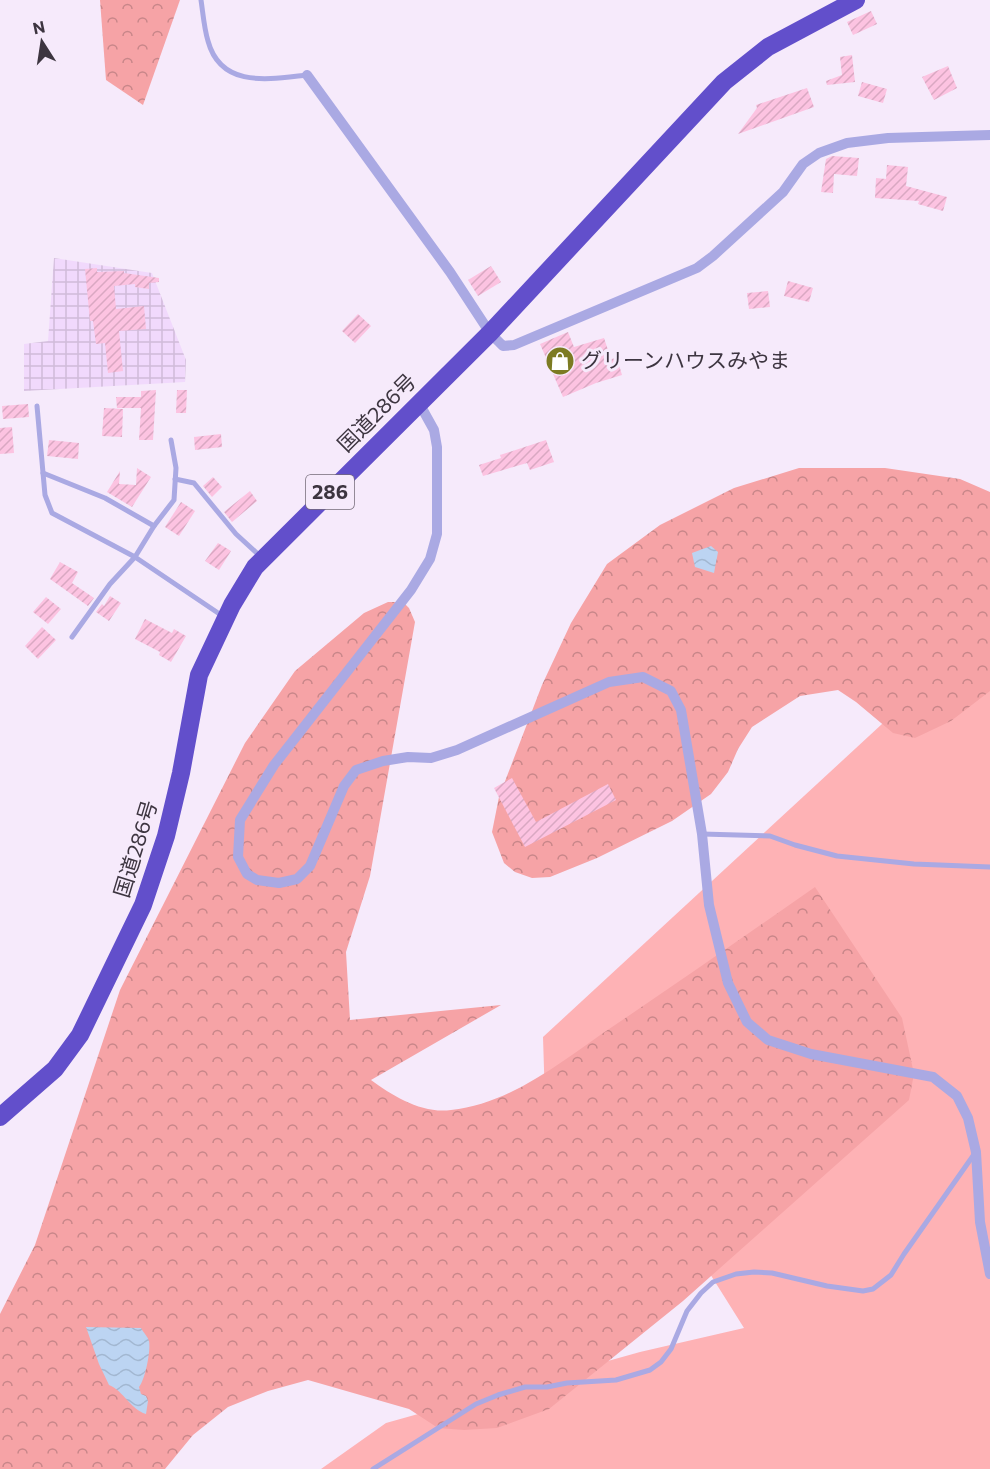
<svg xmlns="http://www.w3.org/2000/svg" width="990" height="1469" font-family="Commissioner,'Noto Sans JP',sans-serif">
  <style>
    .industrial { fill: url(#industrial-grid) }
    .grass { fill: #feb2b5 }
    .forest { fill: url(#forest-crowns) }
    .water { fill: url(#water-waves) }
    .building { fill: url(#building-hatch) }
    .lines { fill: none; stroke-linecap: round; stroke-linejoin: round }
    .lane { stroke: #aaa9e3; stroke-width: 5 }
    .street { stroke: #aaa9e3; stroke-width: 10 }
    .highway { stroke: #624fcb; stroke-width: 18 }
    .labels { text-anchor: middle; stroke-width: 6; stroke-linejoin: round; paint-order: stroke }
    .shield { fill: #f6eafb; stroke: #746b78; stroke-width: 1.5 }
    .shield-label { font-size: 20px; font-weight: bold; fill: #3d3540 }
    .poi-label { font-size: 21px; fill: #3d3540; stroke: #f6eafb; text-anchor: start }
    .street-label { font-size: 21px; fill: #3d3540; stroke: #f6eafb }
  </style>
  <defs>
    <pattern id="industrial-grid" width="8" height="8" patternUnits="userSpaceOnUse" patternTransform="scale(1.5)"><rect width="8" height="8" fill="#f1d9fc"/><path d="M0 4h8M4 0v8" fill="none" stroke="#d0bbd9"/></pattern>
    <pattern id="forest-crowns" width="20" height="18" patternUnits="userSpaceOnUse" patternTransform="scale(1.5)"><rect width="20" height="18" fill="#f6a3a6"/><path d="M2 6a3 3 0 1 1 6 0M12 15a3 3 0 1 1 6 0" fill="none" stroke="#c88689"/></pattern>
    <pattern id="water-waves" width="16" height="10" patternUnits="userSpaceOnUse" patternTransform="scale(1.5)"><rect width="16" height="10" fill="#bcd4f2"/><path d="M0 5q4-4 8 0t8 0" fill="none" stroke="#a2b7d1"/></pattern>
    <pattern id="building-hatch" width="6" height="6" patternUnits="userSpaceOnUse" patternTransform="scale(1.5)"><rect width="6" height="6" fill="#fcc3e1"/><path d="M-1 1l2-2M0 6l6-6M5 7l2-2" fill="none" stroke="#d9a8c2"/></pattern>
  </defs>
  <rect width="100%" height="100%" fill="#f6eafb"/>
  <path class="industrial" d="M54 258 152 273 186 360 185 382 24 391V344L48 341Z"/>
  <path class="grass" d="M990 672V1469H321L386 1423 640 1352 744 1328 663 1199 546 1133 543 1037 934 676Z"/>
  <g class="forest">
    <path d="M100 0H180L143 105 106 80Z"/>
    <path d="M799 468H885L960 479 990 492V691L951 721 915 738 893 733 856 702 838 690 800 696 752 727 738 749 728 772 711 794 672 821 597 858 550 877 532 878 515 872 504 863 492 832 499 797 542 685 571 623 607 564 660 525 734 488Z"/>
    <path d="M388 602H403L409 608 415 622 370 876 346 952 350 1020 501 1005 371 1080C393 1096 422 1114 451 1110 514 1103 564 1059 615 1025 682 980 749 933 815 887L902 1018 914 1074 909 1100 683 1301 549 1409 497 1428 464 1430 438 1428 409 1409 308 1380 268 1391 228 1407 193 1435 165 1469H0V1314L35 1245 120 990 245 743 295 671 364 613Z"/>
  </g>
  <g class="water">
    <path d="M711 546 718 552 714 573 695 567 692 553Z"/>
    <path d="M86 1327 141 1328C143 1332 148 1337 149 1341 151 1351 145 1380 139 1387L141 1394 146 1396 148 1401 146 1414C130 1409 124 1391 109 1385L99 1364Z"/>
  </g>
  <g class="building">
    <path d="M871 11 877 24 853 35 847 22Z"/>
    <path d="M852 55 855 82 827 85 826 81 842 75 840 57Z"/>
    <path d="M948 66 957 88 934 100 922 77Z"/>
    <path d="M862 82 887 89 883 103 858 96Z"/>
    <path d="M807 88 814 107 738 134 757 108 756 105Z"/>
    <path d="M832 156 859 158 857 176 834 174 833 193 821 192 826 159Z"/>
    <path d="M887 165 908 167 906 186 947 197 943 211 918 204 919 201 875 198 876 178 886 179Z"/>
    <path d="M491 266 501 282 478 296 468 280Z"/>
    <path d="M97 268V272L124 271V273L159 278V282L149 283V289L135 287V284L114 286 116 309 144 306 146 329 119 331 123 371 108 373 105 343 96 344 93 321H90L85 269Z"/>
    <path d="M788 281 813 288 809 302 784 296Z"/>
    <path d="M768 291 770 307 749 309 747 293Z"/>
    <path d="M358 314 371 326 355 343 342 331Z"/>
    <path d="M568 332 574 347 604 338 611 359 617 358 622 375 596 383 563 397 540 344Z"/>
    <path d="M156 390 153 440H139L141 408H117L116 397H141V391Z"/>
    <path d="M177 390H187L186 413H176Z"/>
    <path d="M28 404 29 417 3 419 2 406Z"/>
    <path d="M104 408 123 409 122 437 102 436Z"/>
    <path d="M12 427 14 453 0 454V428Z"/>
    <path d="M221 434 222 447 195 450 194 437Z"/>
    <path d="M49 440 79 443 78 459 47 456Z"/>
    <path d="M546 440 554 462 530 470 527 463 483 476 479 465 501 458 500 455Z"/>
    <path d="M137 468 151 477 132 507 107 492 120 471 119 484 136 485Z"/>
    <path d="M213 477 222 487 212 497 203 486Z"/>
    <path d="M250 491 257 501 232 522 224 512Z"/>
    <path d="M181 502 195 511 179 536 165 527Z"/>
    <path d="M218 543 231 551 219 570 205 561Z"/>
    <path d="M60 562 78 572 72 583 94 598 88 606 50 579Z"/>
    <path d="M110 596 121 603 109 621 96 612 102 604 104 606Z"/>
    <path d="M46 597 61 609 48 624 33 612Z"/>
    <path d="M145 619 172 633 174 629 186 636 171 662 159 655 160 652 135 639Z"/>
    <path d="M42 627 56 640 38 659 25 646Z"/>
    <path d="M512 778 536 822 608 784 616 800 525 847 494 788Z"/>
  </g>
  <g class="lines">
    <g class="lane">
      <path d="M201 0C203 13 204 28 208 41 221 89 270 79 307 75"/>
      <path d="M37 406 45 495 52 513 135 557 224 617"/>
      <path d="M43 473 105 498 154 526"/>
      <path d="M175 479 194 483 236 534 260 556"/>
      <path d="M72 637 110 584 135 557 154 526 174 500 176 468 171 440"/>
      <path d="M702 834 770 836 795 845 837 856 914 864 990 867"/>
      <path d="M373 1469 476 1404 498 1395 525 1387H547L567 1383 616 1380 650 1370 661 1362 671 1349 687 1311 701 1293 713 1282 736 1274 754 1272 772 1273 827 1286 863 1291 873 1289 891 1275 904 1254 975 1153"/>
    </g>
    <g class="street">
      <path d="M307 75 450 272 490 333 503 346 514 345 697 268 713 256 783 192 803 164 819 153 847 143 888 138 990 135"/>
      <path d="M419 403 434 430 437 447V534L430 559 411 590 274 765 240 820 238 857 247 874 257 880 279 883 297 879 310 866 344 786 356 770 383 761 408 757 431 758 457 750 609 682 643 677 671 691 681 710 702 834 709 905 728 983 747 1022 768 1040 811 1054 933 1077 957 1096 968 1118 976 1152 980 1222 990 1274"/>
    </g>
    <path class="highway" d="M0 1117 55 1069 80 1035 143 905 166 836 181 773 199 675 232 605 255 567 490 333 724 82 768 47 856 0"/>
  </g>
  <defs>
    <g id="shop-disc" transform="scale(1.5)"><circle r="9.5" fill="#7c7b22" stroke="#f6eafb"/><path d="M-5-2.5h2.3a2.7 3.5 0 0 1 5.4 0H5L5.5 6h-11ZM-1.5-2.5h3a1.5 2.3 0 0 0-3 0Z" fill="#fff"/></g>
  </defs>
  <g fill-rule="evenodd">
    <use href="#shop-disc" x="560" y="361"/>
  </g>
  <g class="labels">
    <rect class="shield" x="306" y="475" width="48" height="34" rx="4.5"/>
    <g class="shield-label">
      <text x="330" y="499">286</text>
    </g>
    <g class="poi-label">
      <text x="581" y="368">グリーンハウスみやま</text>
    </g>
    <g class="street-label">
      <text transform="translate(377 413) rotate(-45)" y="7">国道286号</text>
      <text transform="translate(136 849) rotate(-73)" y="7">国道286号</text>
    </g>
  </g>
  <g transform="translate(42 42) rotate(348)" stroke="#f6eafb" stroke-width="4.5" paint-order="stroke">
  <path d="M0-4.5L10 22L0 15L-10 22Z" fill="#3d3540"/>
  <text y="-9" font-size="16" font-weight="bold" text-anchor="middle" fill="#3d3540">N</text>
  </g>
</svg>
